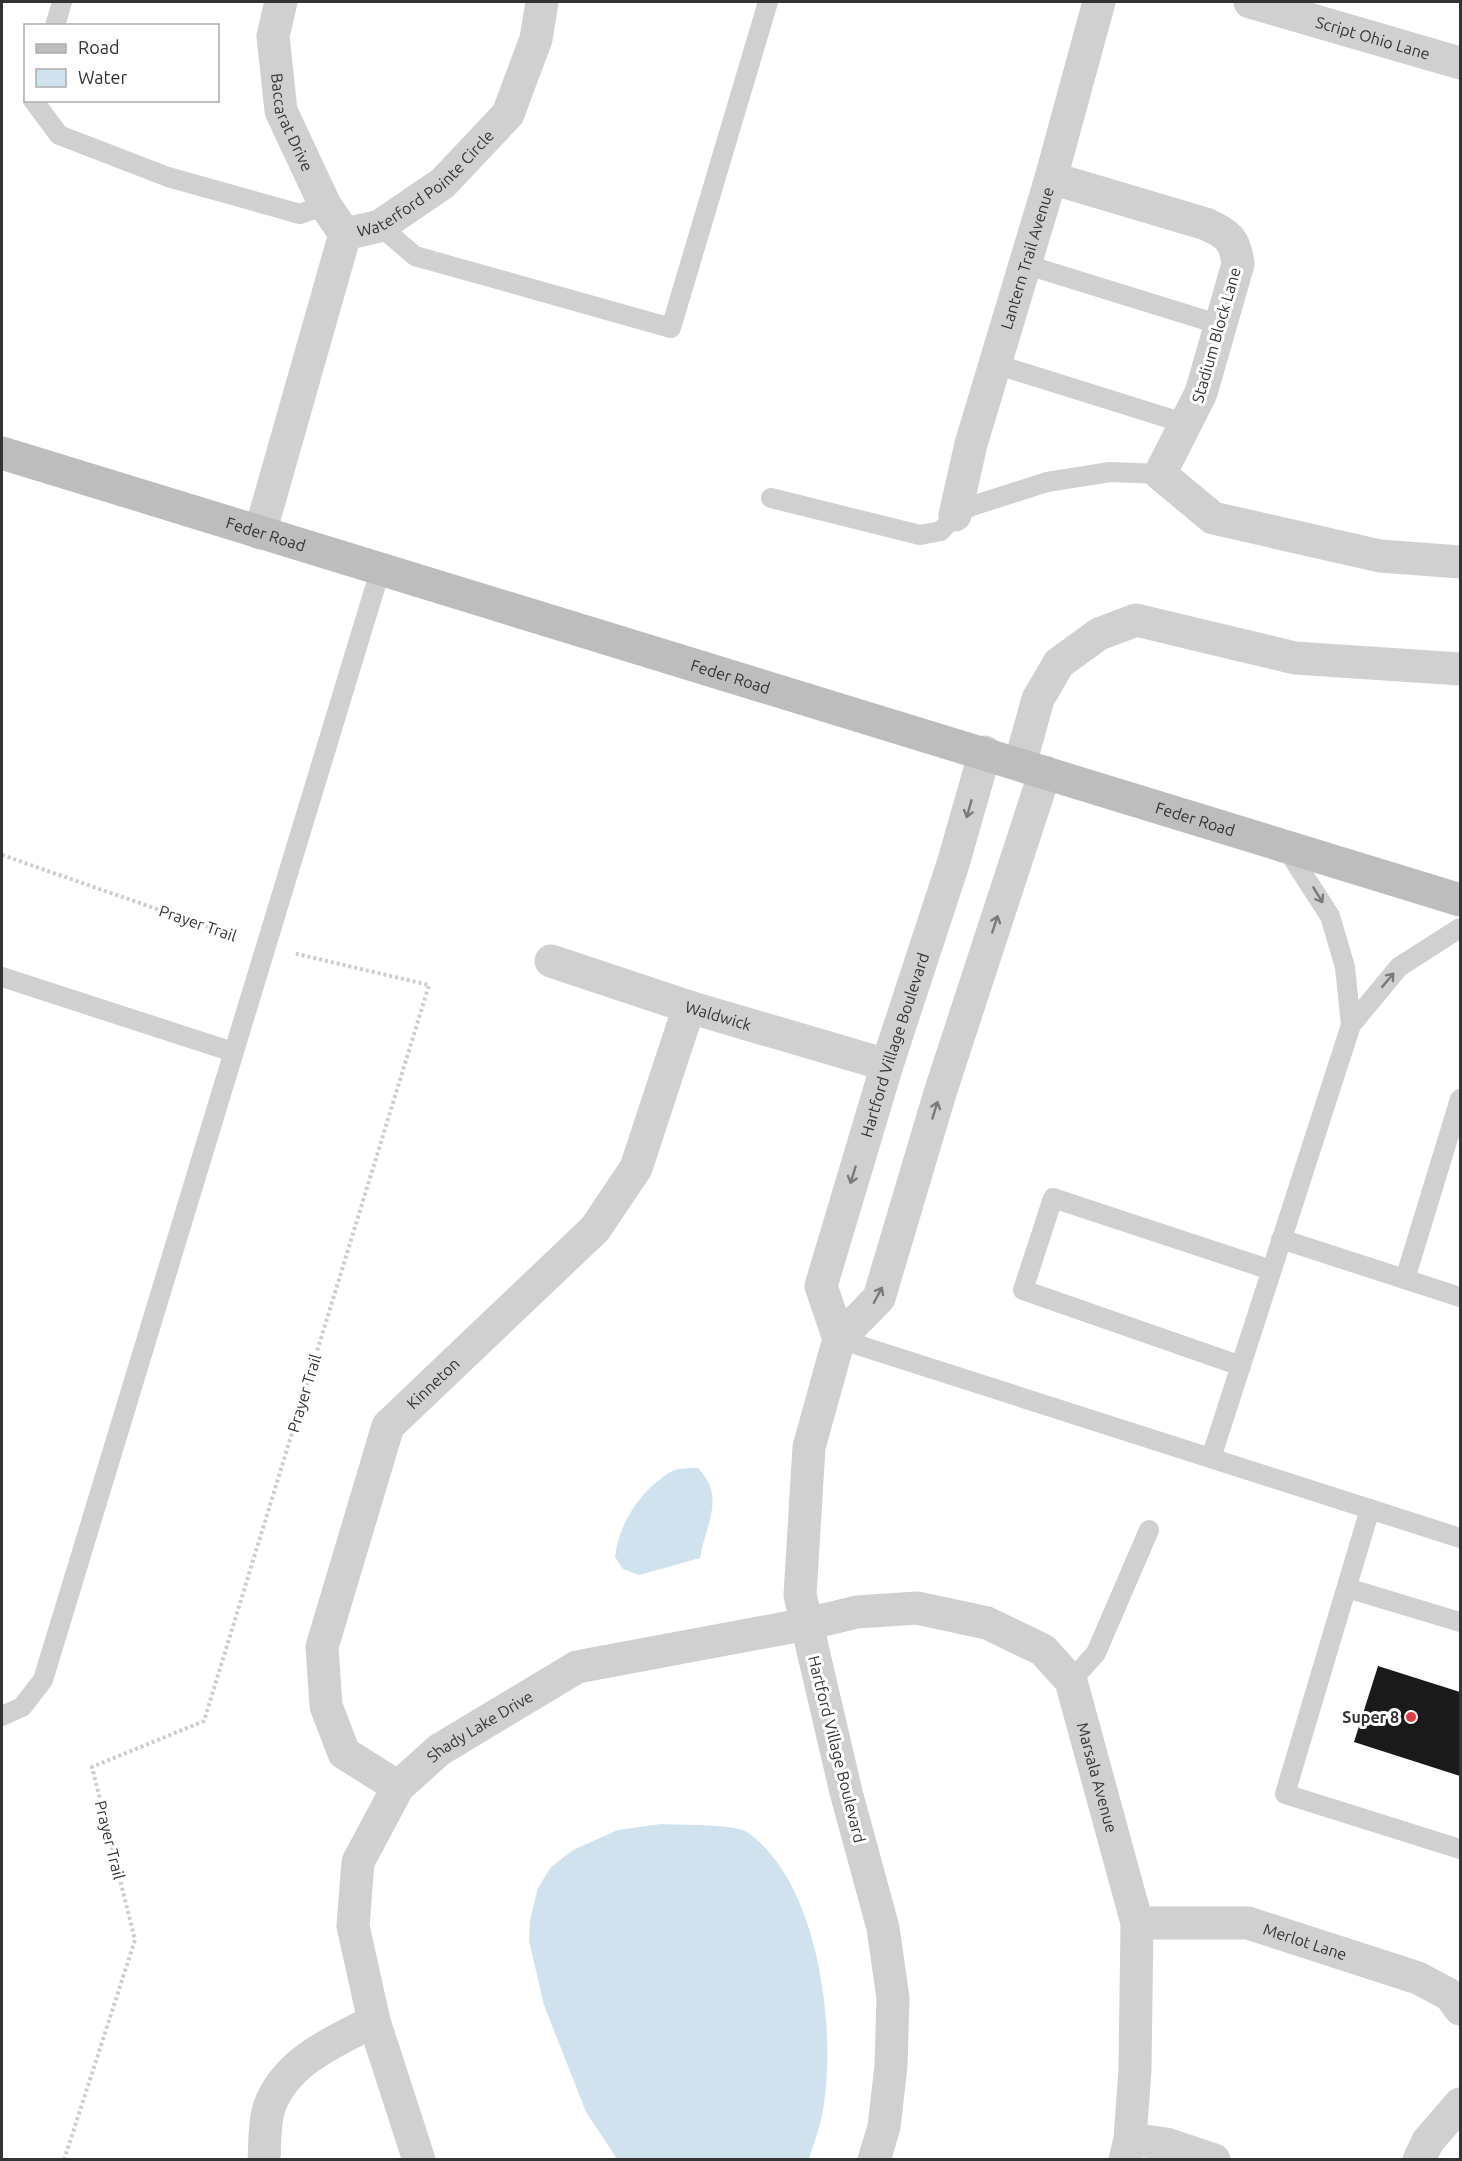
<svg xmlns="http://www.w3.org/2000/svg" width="1462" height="2161" font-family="Ubuntu,sans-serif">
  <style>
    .water { fill: #cfe2ee }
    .building { fill: #1a1a1a }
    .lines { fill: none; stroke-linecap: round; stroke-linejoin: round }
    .path { stroke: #cdcdcd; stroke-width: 4; stroke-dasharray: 3 3; stroke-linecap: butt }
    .service { stroke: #d0d0d0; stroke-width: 20 }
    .minor { stroke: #d0d0d0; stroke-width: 33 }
    .secondary { stroke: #bdbdbd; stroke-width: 33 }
    .oneway { stroke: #7a7a7a }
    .poi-dot { fill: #e63946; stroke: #fff; stroke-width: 2 }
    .labels { text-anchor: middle; stroke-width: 6; stroke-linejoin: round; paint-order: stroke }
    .street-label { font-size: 16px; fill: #333; stroke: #fff }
    .poi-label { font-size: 16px; font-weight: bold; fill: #333; stroke: #fff; text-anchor: end }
  </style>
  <rect width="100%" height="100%" fill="#fff"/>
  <g class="water">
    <path d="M698 1468C726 1497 706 1523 700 1558L639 1575 623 1569 615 1557C619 1523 640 1491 670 1472 678 1468 689 1468 698 1468Z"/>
    <path d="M661 1824C678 1825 736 1824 747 1832 820 1882 838 2035 822 2116 819 2130 813 2145 809 2159H617L586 2112 544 2005 529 1941 530 1920 538 1888 551 1867 573 1850 618 1830Z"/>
  </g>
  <path class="building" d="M1378 1666 1460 1692V1776L1354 1742Z"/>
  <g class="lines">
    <g class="path">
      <path d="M2 855 240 938"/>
      <path d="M64 2160 135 1940 92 1767 204 1721 429 985 293 953"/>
    </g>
    <g class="service">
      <path d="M55 26 62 2"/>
      <path d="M33 100 59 135 168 177 300 214 325 205"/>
      <path d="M380 226 415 256 671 328 768 2"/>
      <path d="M1024 264 1221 325"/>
      <path d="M995 364 1187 424"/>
      <path d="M771 498 920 535 941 531 955 515 972 506 1047 482 1110 472 1160 474"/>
      <path d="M1286 848 1330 916 1345 967 1351 1025"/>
      <path d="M2 977 233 1052"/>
      <path d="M1281 1239 1460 1297"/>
      <path d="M1405 1279 1460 1099"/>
      <path d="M839 1339 1460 1538"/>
      <path d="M1241 1366 1023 1290 1053 1198 1271 1270"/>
      <path d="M1211 1458 1351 1025 1399 967 1460 928"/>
      <path d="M1370 1509 1285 1794 1460 1849"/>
      <path d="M1347 1588 1460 1622"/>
      <path d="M1071 1681 1096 1653 1149 1530"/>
      <path d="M2 1716 22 1707 43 1680 380 571"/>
    </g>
    <g class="minor">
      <path id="s1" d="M281 2 273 36 281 111 325 205 345 234"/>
      <path id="s2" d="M1250 2 1460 63"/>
      <path d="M1051 178 1206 224C1228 234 1235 239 1238 264L1201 393 1160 474 1213 518 1380 556 1460 562"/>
      <path id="s3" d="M955 515 971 444 1051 178 1099 2"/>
      <path id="s4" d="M260 533 345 234 380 226 443 183 508 114 536 39 542 2"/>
      <path d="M1020 764 1038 699 1059 663 1099 634 1136 620 1295 658 1460 669"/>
      <path id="s5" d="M551 961 689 1007 887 1065"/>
      <path id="s6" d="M839 1339 821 1286 887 1065 953 864 985 752"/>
      <path id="s7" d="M398 1787 344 1753 326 1706 322 1647 388 1426 595 1229 636 1168 689 1007"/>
      <path id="s8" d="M1137 1923H1248L1418 1978 1450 1995 1460 2009"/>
      <path d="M1130 2139 1166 2144 1214 2160"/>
      <path d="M264 2160C265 2144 264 2123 269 2108 285 2061 334 2042 374 2021"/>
      <path id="s9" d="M419 2160 374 2021 353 1926 358 1862 398 1787 439 1750 577 1667 807 1624 857 1612 917 1608 987 1623 1043 1650 1071 1681 1137 1923 1135 2069 1130 2139 1125 2160"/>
      <path d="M874 2160 884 2127 891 2066 893 1998 883 1928 846 1792 800 1595 809 1447 839 1339 879 1298 940 1093 1045 772"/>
      <path d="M1419 2160 1428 2141 1460 2104"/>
    </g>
    <path class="secondary" id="s10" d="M2 453 1460 900"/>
  </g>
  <defs><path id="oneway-shaft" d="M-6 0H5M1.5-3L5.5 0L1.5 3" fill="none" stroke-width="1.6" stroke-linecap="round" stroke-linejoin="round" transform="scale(1.5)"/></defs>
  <g class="oneway">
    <use href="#oneway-shaft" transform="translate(969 809) rotate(106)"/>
    <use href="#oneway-shaft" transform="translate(1318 895) rotate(59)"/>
    <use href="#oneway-shaft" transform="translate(995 924) rotate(-72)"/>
    <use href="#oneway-shaft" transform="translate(1388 980) rotate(-50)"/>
    <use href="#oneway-shaft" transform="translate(935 1110) rotate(-73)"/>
    <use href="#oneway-shaft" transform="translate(853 1175) rotate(107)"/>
    <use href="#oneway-shaft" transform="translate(878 1295) rotate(-62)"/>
  </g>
  <circle class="poi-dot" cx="1411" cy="1717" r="6"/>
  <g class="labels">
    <g class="street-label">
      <text dy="6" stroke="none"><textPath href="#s2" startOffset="128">Script Ohio Lane</textPath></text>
      <text dy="6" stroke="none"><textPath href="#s1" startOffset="124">Baccarat Drive</textPath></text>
      <text dy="6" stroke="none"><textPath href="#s4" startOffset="408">Waterford Pointe Circle</textPath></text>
      <text dy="6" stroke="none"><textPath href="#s3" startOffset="267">Lantern Trail Avenue</textPath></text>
      <text transform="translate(1216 335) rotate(-74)" y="6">Stadium Block Lane</text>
      <text dy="6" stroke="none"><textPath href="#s10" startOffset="276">Feder Road</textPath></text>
      <text dy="6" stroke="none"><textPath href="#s10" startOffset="762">Feder Road</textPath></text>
      <text dy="6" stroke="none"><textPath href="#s10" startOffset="1248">Feder Road</textPath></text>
      <text transform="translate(198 923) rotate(19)" y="6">Prayer Trail</text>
      <text dy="6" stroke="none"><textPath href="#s5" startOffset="176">Waldwick</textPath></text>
      <text dy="6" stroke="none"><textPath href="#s6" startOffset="308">Hartford Village Boulevard</textPath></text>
      <text dy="6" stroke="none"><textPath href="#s7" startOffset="466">Kinneton</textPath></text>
      <text transform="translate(304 1393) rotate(-73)" y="6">Prayer Trail</text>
      <text dy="6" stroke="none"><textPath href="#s9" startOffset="495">Shady Lake Drive</textPath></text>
      <text transform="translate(837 1749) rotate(76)" y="6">Hartford Village Boulevard</text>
      <text dy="6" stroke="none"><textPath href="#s9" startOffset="1230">Marsala Avenue</textPath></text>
      <text transform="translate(110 1840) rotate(76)" y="6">Prayer Trail</text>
      <text dy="6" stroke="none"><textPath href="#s8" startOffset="171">Merlot Lane</textPath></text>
    </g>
    <g class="poi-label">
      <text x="1399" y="1723">Super 8</text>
    </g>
  </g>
  <rect width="1462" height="2161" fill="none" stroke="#333333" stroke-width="6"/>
  <rect x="24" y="24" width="195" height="78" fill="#ffffff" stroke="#adadad" stroke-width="1.5"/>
  <rect x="36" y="44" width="30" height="9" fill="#bdbdbd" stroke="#adadad" stroke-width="1.5"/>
  <text x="78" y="54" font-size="18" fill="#333333">Road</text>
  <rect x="36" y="69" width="30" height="18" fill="#cfe2ee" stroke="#adadad" stroke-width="1.5"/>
  <text x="78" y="84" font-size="18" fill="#333333">Water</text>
</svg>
